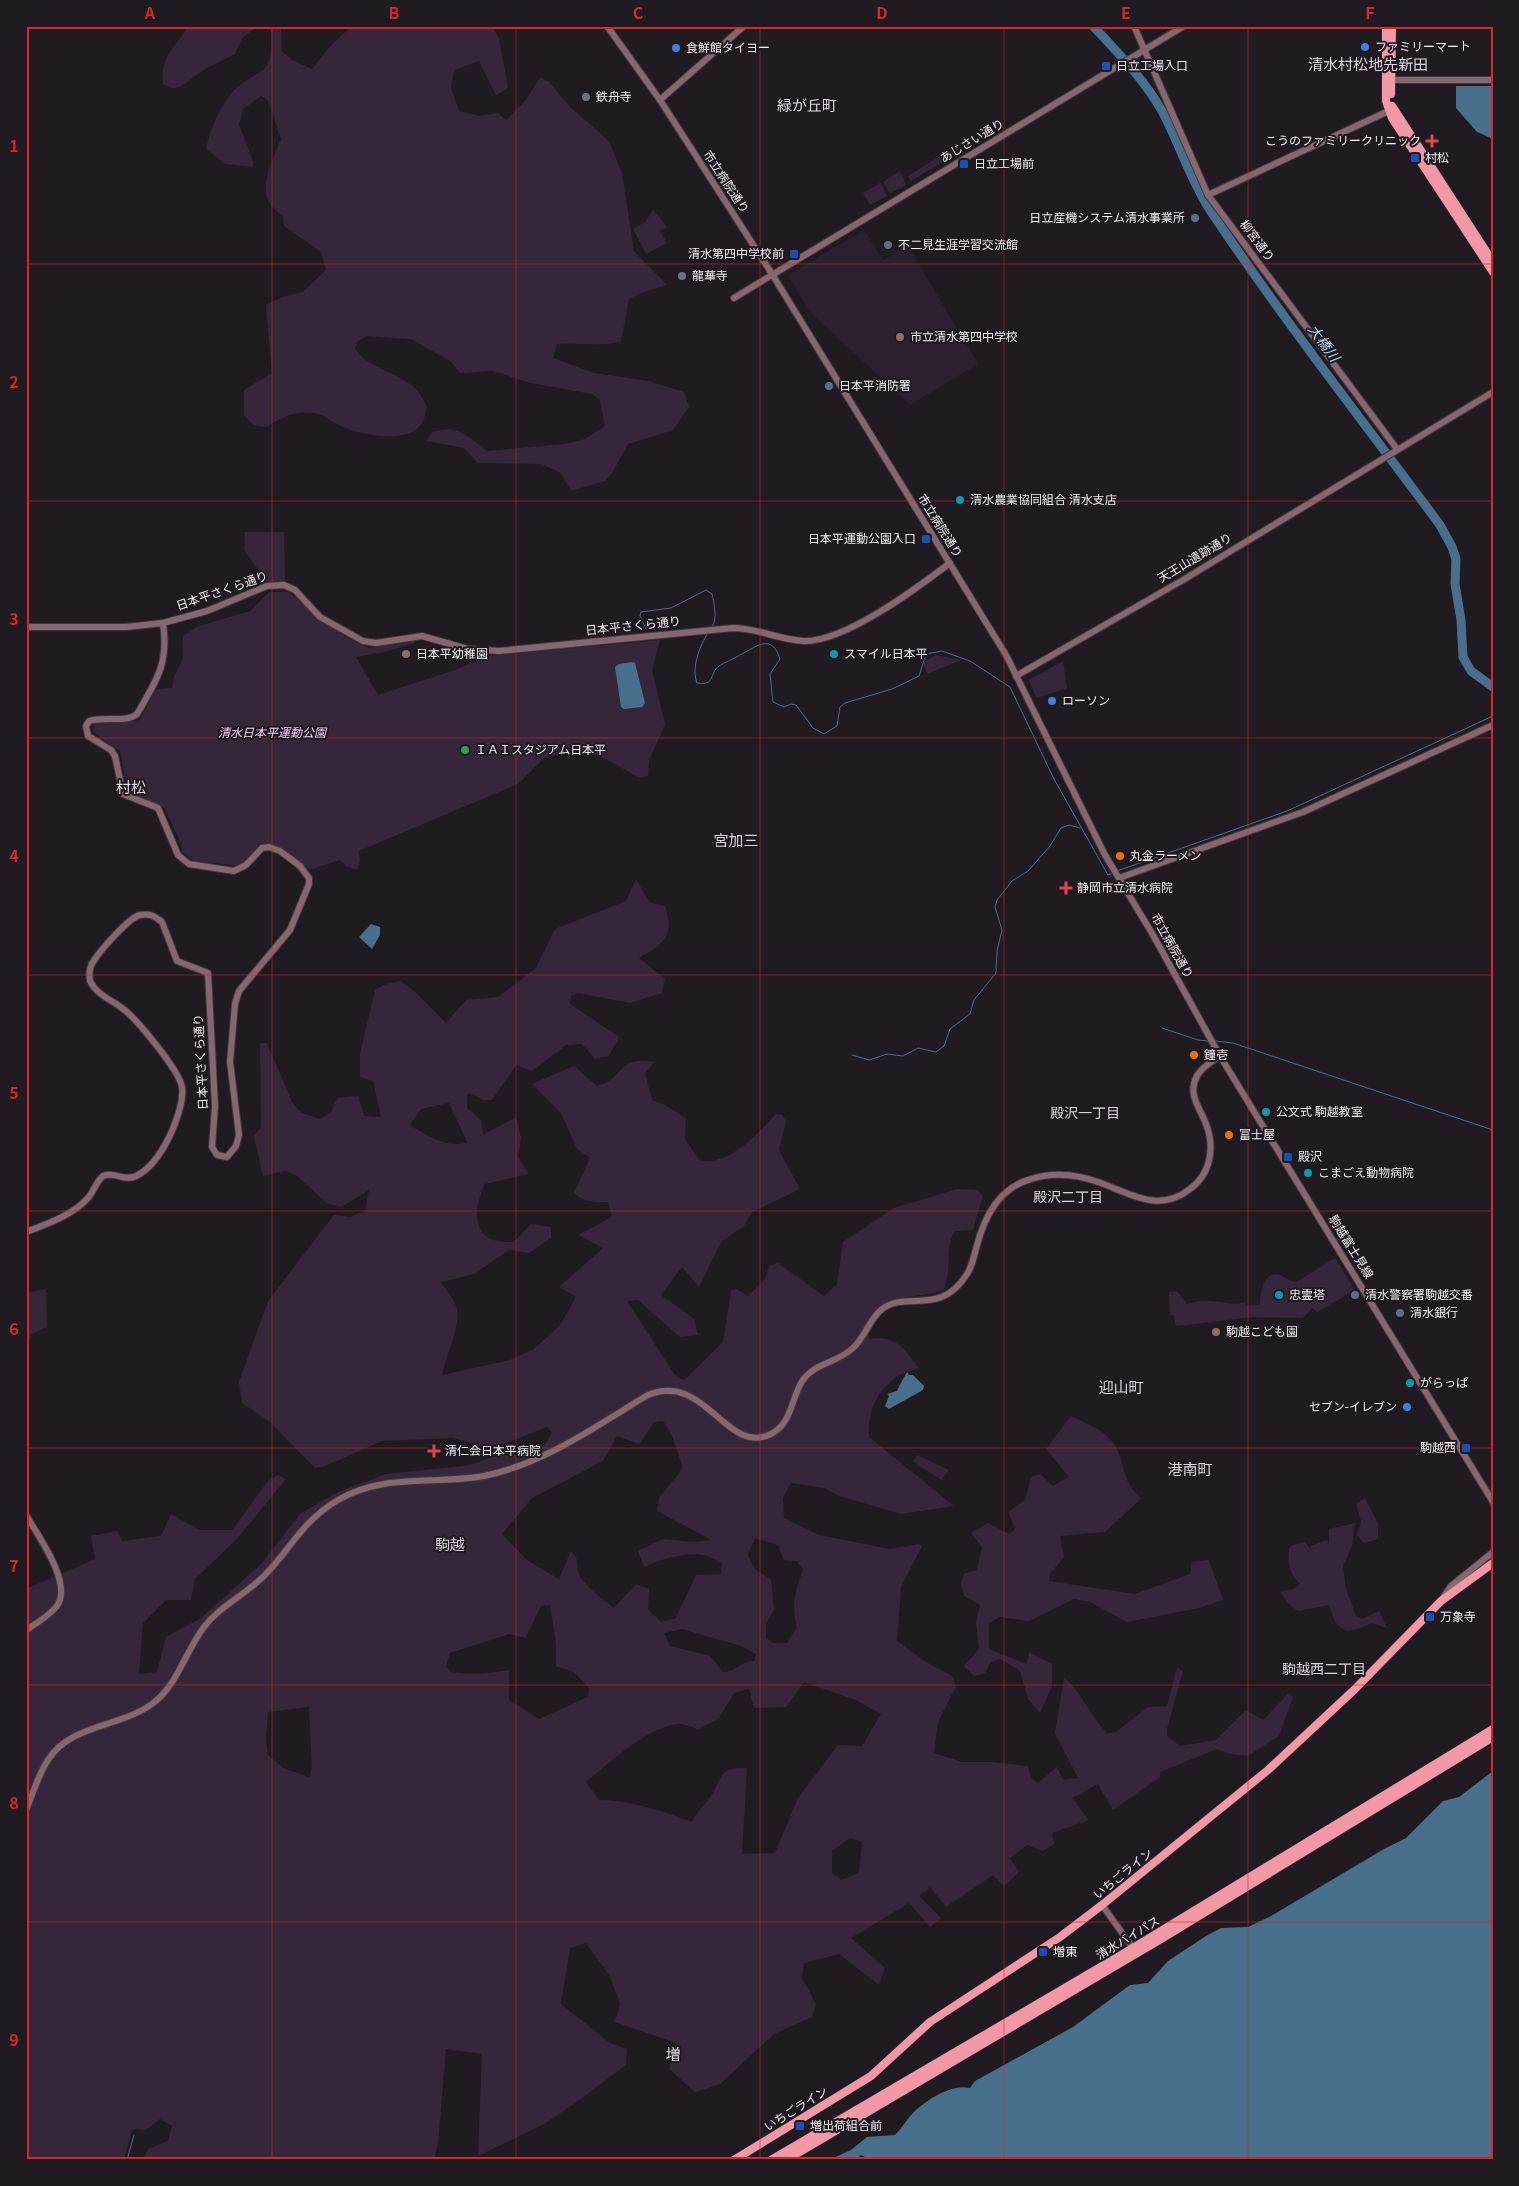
<svg xmlns="http://www.w3.org/2000/svg" width="1519" height="2186" font-family="Georgia,'Noto Sans JP',serif">
  <style>
    .education { fill: #2a202e }
    .green { fill: #362639; fill-rule: evenodd }
    .water { fill: #486f8b }
    .lines { fill: none; stroke-linecap: round; stroke-linejoin: round }
    .stream { stroke: #486f8b; stroke-width: 1 }
    .river { stroke: #486f8b; stroke-width: 9 }
    .secondary-casing { stroke: #3c393d; stroke-width: 8 }
    .highway-casing { stroke: #3c393d; stroke-width: 9 }
    .secondary { stroke: #86666f; stroke-width: 6 }
    .highway { stroke: #f297a6; stroke-width: 8 }
    .grid { fill: none; stroke: #d62828; stroke-width: 1; stroke-opacity: 0.55 }
    .shop-dot { fill: #3f7fe0; stroke: #201b21; stroke-width: 2 }
    .transit-dot { fill: #1a4fb4; stroke: #201b21; stroke-width: 2 }
    .worship-dot { fill: #6b7280; stroke: #201b21; stroke-width: 2 }
    .health-dot { fill: #e0444e; stroke: #201b21; stroke-width: 2 }
    .service-dot { fill: #5c6f8a; stroke: #201b21; stroke-width: 2 }
    .education-dot { fill: #8d6e63; stroke: #201b21; stroke-width: 2 }
    .culture-dot { fill: #0f9aa8; stroke: #201b21; stroke-width: 2 }
    .leisure-dot { fill: #2e9e5b; stroke: #201b21; stroke-width: 2 }
    .food-dot { fill: #e8710a; stroke: #201b21; stroke-width: 2 }
    .labels { text-anchor: middle; stroke-width: 4; stroke-linejoin: round; paint-order: stroke }
    .poi-label { font-size: 12px; fill: #f0ecf0; stroke: #201b21; text-anchor: start }
    .street-label { font-size: 12px; fill: #f0ecf0; stroke: #201b21 }
    .park-label { font-size: 12px; font-style: italic; fill: #f5cefc; stroke: #201b21 }
    .water-label { font-size: 14px; font-style: italic; fill: #badffc; stroke: #201b21 }
    .neighbourhood-label { font-size: 14px; fill: #ddd6de; stroke: #201b21 }
    .quarter-label { font-size: 15px; fill: #ddd6de; stroke: #201b21 }
    .neatline { fill: none; stroke: #d62828; stroke-width: 2 }
    .grid-label { font-size: 16px; text-anchor: middle; font-weight: bold; fill: #d62828 }
  </style>
  <rect width="100%" height="100%" fill="#201b21"/>
  <path class="education" d="M864 230 883 260 908 246 978 364 910 405 809 311 788 275Z"/>
  <g class="green">
    <path d="M188 26H258L242 38 235 54 205 69 180 87 172 88 163 84C160 54 175 50 188 26Z"/>
    <path d="M270 26H281L282 51 292 60 312 69C325 52 336 38 353 26H492L499 39 508 88 496 95 479 61 454 70 451 88 459 111 479 116 498 113 506 120 526 100 540 77 549 82 570 107 609 141 622 173 634 251 667 285 643 292 629 299 621 341C600 348 579 342 557 344L553 358 594 373 648 381 684 392 689 407 673 430 628 444 612 473 605 481 571 491 561 473 541 464 478 463 464 448 426 441 432 432C460 425 466 435 487 451L565 444 585 439 605 426 600 400 592 394 531 383 493 371 460 373 450 361 411 339 367 336 358 341 355 349C366 367 399 373 416 389 420 393 423 400 427 406 426 410 425 417 423 421 412 446 360 435 341 426 332 422 323 414 314 413 296 411 281 417 267 427L253 425 244 415V390L272 373 266 305 282 297 303 292 326 270 321 252 284 226 283 216C252 197 270 166 281 139L268 100 261 96 243 109 239 125 253 161V167L225 164 206 149C210 129 220 106 234 90 242 82 254 77 263 70 273 62 272 38 270 26Z"/>
    <path d="M955 147 961 150 911 181 908 176Z"/>
    <path d="M900 171 906 185 890 193 883 182Z"/>
    <path d="M880 183 887 196 870 205 863 193Z"/>
    <path d="M653 210 667 227 660 231 667 243 646 254 633 229 645 222Z"/>
    <path d="M245 532H284L285 581 268 583 244 550Z"/>
    <path d="M269 592H288L346 637 369 648 418 639 412 644 384 652 356 657 378 695 455 670 488 656 660 640 652 670 665 724 649 761 648 776 638 777 606 759 579 750 544 758 518 784 359 851 360 860 357 869 347 867 340 860 312 869 301 865 275 846 260 848 240 866 194 861 182 852 181 843 164 808 128 792 120 751 93 732 94 724 140 720 156 689 172 688 174 677 182 661 183 636 196 627 250 611Z"/>
    <path d="M936 655 961 660 927 674 923 662Z"/>
    <path d="M1063 661 1067 688 1036 698 1029 680Z"/>
    <path d="M636 879 649 902 665 906C675 936 664 944 639 958L665 979 662 993 630 1003 578 993 571 996 570 1004 619 1037 609 1056 595 1059 582 1044 566 1045 532 1071 516 1065 492 1100H483L470 1093 467 1095V1108L481 1120 483 1135 516 1117 521 1138 518 1157 529 1174 485 1184C477 1201 469 1232 494 1240 500 1242 508 1242 514 1242L531 1224 551 1227V1238L529 1253 509 1250 474 1274 441 1282C446 1290 456 1301 457 1310 460 1329 446 1355 442 1375L510 1360 534 1349 560 1325 576 1297 559 1287 603 1248 578 1235 612 1217 608 1202C594 1202 585 1203 574 1193L590 1158 577 1149 561 1113 532 1084 574 1066 597 1086C623 1080 618 1055 654 1062L645 1074 652 1100 665 1105 686 1118 685 1139 700 1161C731 1165 757 1134 776 1114L782 1115 786 1121 779 1150 800 1189 752 1212 744 1226 721 1242 699 1287 682 1267 661 1295 694 1319 698 1335 680 1337 638 1300 627 1301 675 1375 684 1380 723 1342 731 1290 737 1289 748 1296 765 1279 769 1266 778 1263 824 1296 837 1284 843 1242 894 1208 957 1189 977 1190 983 1195 973 1230 955 1231C943 1249 954 1268 943 1291L887 1301 866 1322 869 1339C897 1335 903 1348 919 1368 912 1371 902 1373 896 1377 876 1392 867 1413 869 1437L954 1506 901 1514 839 1496 824 1488 791 1483 783 1498 784 1518 819 1535 890 1549 919 1544 922 1546 901 1587 897 1641 926 1662 952 1676 956 1686 938 1722 934 1753 962 1762H991L1028 1766 1031 1778 1038 1783 1057 1767 1063 1780 1078 1778 1055 1733 1064 1677C1082 1693 1090 1715 1107 1733L1116 1732 1148 1707 1167 1706 1177 1668 1183 1671 1167 1729V1736L1180 1746 1216 1740 1246 1710 1263 1720 1288 1694 1293 1697 1279 1736 1248 1756 1230 1754 1217 1749 1160 1772V1777L1113 1810 1098 1784 1072 1798 1089 1820 1052 1833 1054 1844 1043 1851 1027 1845 1010 1858 1019 1872 1004 1886 993 1875 946 1907 930 1887 919 1896 941 1918 930 1927 909 1903 851 1938 885 1968 879 1985 839 1954 804 1963 802 1978 816 2004 812 2017 774 2034 720 2084 695 2092 669 2069 676 2043 615 2022 620 2003 609 1975 586 1943 570 1948 561 2004 610 2043 627 2049 626 2065 581 2099 544 2124 478 2156 482 2054 446 2049 438 2144 434 2160H143L148 2149 168 2141 172 2126 160 2119 146 2130 132 2129 124 2160H26V1589L95 1559 91 1536 117 1531 122 1541 161 1536 171 1514 199 1530H232L268 1481 278 1475 286 1479 238 1538 195 1579 191 1600H166L143 1623 139 1674 157 1672 166 1637 201 1618 262 1563 300 1514 336 1493 386 1474 471 1465 492 1457 524 1453 544 1446 552 1433 547 1427 481 1453 477 1445 453 1438 382 1441 325 1466 315 1468 270 1422 242 1403 239 1382 268 1301 334 1215 350 1217 365 1211 369 1190 341 1207 327 1203 297 1176 286 1171 263 1176 254 1136 261 1127 260 1043H267L292 1102 301 1113 320 1119 331 1112 337 1098 358 1096 364 1116 381 1117 373 1081 360 1077V1054L375 990 383 985 401 981 414 991 446 1023 466 1000 498 997 535 969 555 929 626 901ZM449 1103 467 1142C450 1150 424 1134 410 1125L421 1109ZM663 1421 671 1433 683 1468 659 1498 657 1511 712 1540 693 1542 663 1539 638 1551 644 1567C667 1557 699 1546 722 1563L721 1574 696 1575 676 1618 661 1622 648 1609 649 1589 636 1584 614 1608C605 1601 585 1586 580 1576 575 1565 581 1561 571 1551L559 1579 528 1561 502 1534 532 1498 603 1461 617 1436 639 1444 654 1422ZM755 1538 778 1545 784 1560 797 1561 803 1570C795 1591 791 1604 797 1627L787 1643H773L766 1638V1623L774 1610 771 1580 755 1569 748 1555ZM550 1605 556 1644V1666L574 1672 589 1688 588 1697 539 1719 509 1700V1670C490 1674 470 1675 451 1672L446 1666 450 1653 509 1634 526 1638 541 1606ZM682 1629 741 1646 756 1654 754 1661C738 1662 736 1672 723 1672L710 1656 670 1646 664 1633ZM804 1682 856 1700 881 1714 862 1746 838 1745 798 1798 775 1853 742 1854 747 1768C717 1768 724 1775 711 1796 705 1806 697 1810 692 1822 662 1811 631 1800 599 1800L586 1782C611 1762 644 1729 677 1724 683 1723 693 1728 699 1729L719 1718 734 1693 749 1689 754 1708 786 1707ZM309 1707 312 1769 309 1777 283 1768 268 1755 266 1739 268 1712ZM850 1838 862 1842 859 1873 841 1880 832 1873V1851Z"/>
    <path d="M1335 1258 1355 1290 1317 1312 1312 1308 1303 1318 1253 1317 1177 1326 1175 1324 1174 1315H1170L1169 1292 1177 1291 1187 1304C1212 1295 1229 1308 1245 1302L1247 1306 1260 1305C1260 1293 1263 1268 1282 1276 1287 1278 1289 1281 1296 1282Z"/>
    <path d="M46 1289 47 1327 32 1334 26 1342V1293Z"/>
    <path d="M1071 1416C1086 1424 1108 1431 1116 1447 1126 1466 1122 1484 1142 1498L1105 1532 1060 1536 1064 1557 1050 1574 1049 1581 1135 1594 1190 1574 1192 1562 1209 1560 1223 1600 1199 1608 1127 1622 1090 1602 1074 1599 1029 1621 1000 1617 989 1623V1649L1027 1664 1029 1652 1052 1664V1686L1040 1713 1028 1699 1020 1671 1000 1659 991 1662 985 1673 974 1676 964 1666 979 1649 976 1622 980 1605 964 1596 961 1584 964 1574 977 1570 982 1547 971 1533 988 1523 1009 1534 1015 1529 1008 1512 1025 1500 1031 1477 1040 1474 1053 1486 1069 1477 1046 1449Z"/>
    <path d="M917 1455 949 1470 941 1480 913 1461Z"/>
    <path d="M1365 1498 1378 1523V1539L1364 1543 1357 1535 1361 1521 1356 1504Z"/>
    <path d="M1355 1523 1352 1546 1343 1566 1346 1589 1356 1616 1362 1619 1379 1611 1387 1628 1372 1623C1346 1635 1338 1635 1329 1605L1298 1611 1288 1603 1280 1591 1294 1589 1300 1584C1290 1575 1286 1560 1290 1546L1305 1542 1312 1551 1310 1546 1327 1540 1329 1544V1529Z"/>
  </g>
  <g class="water">
    <path d="M1456 86H1493V139L1477 132 1456 108Z"/>
    <path d="M632 662 635 663 645 703 642 707 624 709 621 707 615 667 619 664Z"/>
    <path d="M371 924 380 927V935L372 949 359 937Z"/>
    <path d="M907 1372 909 1375H913L924 1386 923 1390 889 1409 885 1406 889 1396 887 1394 897 1391C897 1390 906 1374 907 1372Z"/>
    <path d="M1493 1771V2160H864L865 2157 861 2155 855 2160H829L851 2150 867 2137 895 2135C903 2127 908 2117 916 2110 930 2098 952 2084 970 2088L975 2081 1073 2027 1130 1985 1148 1983 1168 1961 1206 1936 1221 1928 1248 1927 1271 1916 1384 1849 1406 1838 1443 1801 1459 1797Z"/>
  </g>
  <g class="lines">
    <g class="stream">
      <path d="M646 629 640 616 641 612 671 608 706 590 712 594C714 603 718 619 712 627"/>
      <path d="M708 633C700 645 691 668 697 683 716 686 709 673 719 666 725 662 734 659 740 655 757 646 772 633 780 659L770 674 773 702 784 707 791 704 796 705 813 728 824 734 837 726 840 707 845 703 892 689 919 676 926 654 942 651 970 661 1010 687 1054 779 1108 875 1113 873"/>
      <path d="M1117 871 1287 811 1493 716"/>
      <path d="M1162 1028 1198 1040 1209 1041"/>
      <path d="M1215 1041 1233 1043 1493 1130"/>
      <path d="M852 1055 869 1060 887 1054 903 1056 918 1048 936 1052 944 1046 950 1029 970 1014 974 1000 996 973 997 951 1002 930 995 907 997 900 1012 881 1028 871 1050 846 1061 828 1069 825 1080 828"/>
      <path d="M127 2160 134 2135"/>
    </g>
    <path class="river" d="M1093 26C1118 53 1144 79 1162 111 1179 143 1190 179 1210 210 1282 318 1363 421 1440 525L1452 547 1456 559 1455 584 1461 620 1463 657 1471 671 1493 687"/>
    <g class="secondary-casing">
      <g id="secondary">
        <path d="M607 26 660 100 772 274 1006 655 1105 855 1153 935 1220 1056 1493 1502"/>
        <path d="M1134 26 1208 195 1397 449"/>
        <path d="M1392 80H1493"/>
        <path d="M660 100 744 26"/>
        <path d="M1208 195 1393 109"/>
        <path d="M734 298 1184 26"/>
        <path d="M26 627H126L163 623"/>
        <path d="M1016 676 1183 580 1493 392"/>
        <path d="M1119 878 1303 812 1493 725"/>
        <path d="M26 1232C47 1224 73 1215 88 1198 94 1191 96 1182 103 1176 115 1171 125 1182 136 1176 152 1169 165 1147 172 1131 177 1119 184 1100 182 1087 179 1070 136 1018 122 1008 110 999 97 995 90 981 89 975 89 968 93 962 100 951 128 918 140 915 149 913 155 916 162 922L177 961 208 973 215 1106 212 1147 217 1155 227 1157 236 1146 239 1135 230 1062 235 1004 239 991 290 930 309 884V878L300 866 280 851 269 847 262 848 246 865 234 871 189 864 178 855 158 808 123 794 115 756 111 750 88 736 86 726 89 721C103 716 127 723 137 714 157 680 169 663 163 623L207 611 267 586 284 585 295 590 320 617 363 641 376 643 422 636 468 649 499 651 733 628C758 628 779 640 804 641 845 642 917 588 950 563"/>
        <path d="M26 1515C38 1536 73 1583 57 1606 49 1616 37 1623 26 1630"/>
        <path d="M1443 1598 1451 1586 1493 1552"/>
        <path d="M26 1810C33 1794 38 1775 48 1760 72 1722 125 1728 157 1700 179 1680 186 1651 204 1627 220 1606 245 1595 264 1576 291 1549 302 1521 338 1500 384 1473 434 1485 484 1476 543 1464 595 1427 646 1396 705 1369 726 1457 771 1434 791 1424 791 1401 801 1383 812 1363 838 1363 853 1348 865 1337 869 1320 881 1310 906 1289 940 1318 967 1274 973 1265 974 1255 977 1245 985 1216 999 1188 1031 1179 1053 1172 1076 1174 1098 1182 1130 1193 1158 1214 1190 1189 1211 1174 1215 1147 1206 1124 1200 1108 1187 1094 1197 1076 1201 1068 1212 1061 1220 1056"/>
        <path d="M1102 1905 1133 1948"/>
      </g>
    </g>
    <g class="highway-casing">
      <g id="highway">
        <path d="M1386 26V101L1392 118 1493 272"/>
        <path d="M1391 94 1392 26"/>
        <path d="M1392 106 1493 262"/>
        <path d="M734 2160 871 2076 930 2022 1060 1937 1102 1905 1268 1770 1354 1690 1441 1601 1493 1563"/>
        <path d="M771 2160 1133 1948 1493 1729"/>
        <path d="M786 2160 1161 1939 1493 1737"/>
      </g>
    </g>
    <use href="#secondary" class="secondary"/>
    <use href="#highway" class="highway"/>
  </g>
  <path class="grid" d="M272 26V2160M516 26V2160M760 26V2160M1004 26V2160M1248 26V2160M26 264H1493M26 501H1493M26 738H1493M26 975H1493M26 1211H1493M26 1448H1493M26 1685H1493M26 1922H1493"/>
  <g class="shop-dot">
    <circle cx="1365" cy="47" r="5"/>
    <circle cx="676" cy="48" r="5"/>
    <circle cx="1052" cy="701" r="5"/>
    <circle cx="1407" cy="1407" r="5"/>
  </g>
  <g class="transit-dot">
    <rect x="1101" y="61" width="10" height="10" rx="2.5"/>
    <rect x="1410" y="153" width="10" height="10" rx="2.5"/>
    <rect x="959" y="159" width="10" height="10" rx="2.5"/>
    <rect x="789" y="249" width="10" height="10" rx="2.5"/>
    <rect x="921" y="534" width="10" height="10" rx="2.5"/>
    <rect x="1283" y="1152" width="10" height="10" rx="2.5"/>
    <rect x="1461" y="1443" width="10" height="10" rx="2.5"/>
    <rect x="1425" y="1612" width="10" height="10" rx="2.5"/>
    <rect x="1038" y="1947" width="10" height="10" rx="2.5"/>
    <rect x="795" y="2121" width="10" height="10" rx="2.5"/>
  </g>
  <g class="worship-dot">
    <circle cx="586" cy="97" r="5"/>
    <circle cx="682" cy="276" r="5"/>
  </g>
  <g class="health-dot">
    <path d="M1429.5 133.5h5v5h5v5h-5v5h-5v-5h-5v-5h5z"/>
    <path d="M1063.5 880.5h5v5h5v5h-5v5h-5v-5h-5v-5h5z"/>
    <path d="M431.5 1443.5h5v5h5v5h-5v5h-5v-5h-5v-5h5z"/>
  </g>
  <g class="service-dot">
    <circle cx="1195" cy="218" r="5"/>
    <circle cx="888" cy="245" r="5"/>
    <circle cx="829" cy="386" r="5"/>
    <circle cx="1355" cy="1295" r="5"/>
    <circle cx="1400" cy="1313" r="5"/>
  </g>
  <g class="education-dot">
    <circle cx="900" cy="337" r="5"/>
    <circle cx="406" cy="654" r="5"/>
    <circle cx="1216" cy="1332" r="5"/>
  </g>
  <g class="culture-dot">
    <circle cx="960" cy="500" r="5"/>
    <circle cx="834" cy="654" r="5"/>
    <circle cx="1266" cy="1112" r="5"/>
    <circle cx="1308" cy="1173" r="5"/>
    <circle cx="1279" cy="1295" r="5"/>
    <circle cx="1410" cy="1383" r="5"/>
  </g>
  <circle class="leisure-dot" cx="465" cy="750" r="5"/>
  <g class="food-dot">
    <circle cx="1120" cy="856" r="5"/>
    <circle cx="1194" cy="1055" r="5"/>
    <circle cx="1229" cy="1135" r="5"/>
  </g>
  <g class="labels">
    <g class="poi-label">
      <text x="1375" y="51">ファミリーマート</text>
      <text x="686" y="52">食鮮館タイヨー</text>
      <text x="1116" y="70">日立工場入口</text>
      <text x="596" y="101">鉄舟寺</text>
      <text x="1421" y="145" text-anchor="end">こうのファミリークリニック</text>
      <text x="1425" y="162">村松</text>
      <text x="974" y="168">日立工場前</text>
      <text x="1185" y="222" text-anchor="end">日立産機システム清水事業所</text>
      <text x="898" y="249">不二見生涯学習交流館</text>
      <text x="784" y="258" text-anchor="end">清水第四中学校前</text>
      <text x="692" y="280">龍華寺</text>
      <text x="910" y="341">市立清水第四中学校</text>
      <text x="839" y="390">日本平消防署</text>
      <text x="970" y="504">清水農業協同組合 清水支店</text>
      <text x="916" y="543" text-anchor="end">日本平運動公園入口</text>
      <text x="416" y="658">日本平幼稚園</text>
      <text x="844" y="658">スマイル日本平</text>
      <text x="1062" y="705">ローソン</text>
      <text x="475" y="754">ＩＡＩスタジアム日本平</text>
      <text x="1130" y="860">丸金ラーメン</text>
      <text x="1077" y="892">静岡市立清水病院</text>
      <text x="1204" y="1059">鐘壱</text>
      <text x="1276" y="1116">公文式 駒越教室</text>
      <text x="1239" y="1139">富士屋</text>
      <text x="1298" y="1161">殿沢</text>
      <text x="1318" y="1177">こまごえ動物病院</text>
      <text x="1289" y="1299">忠霊塔</text>
      <text x="1365" y="1299">清水警察署駒越交番</text>
      <text x="1410" y="1317">清水銀行</text>
      <text x="1226" y="1336">駒越こども園</text>
      <text x="1420" y="1387">がらっぱ</text>
      <text x="1397" y="1411" text-anchor="end">セブン-イレブン</text>
      <text x="1456" y="1452" text-anchor="end">駒越西</text>
      <text x="445" y="1455">清仁会日本平病院</text>
      <text x="1440" y="1621">万象寺</text>
      <text x="1053" y="1956">増東</text>
      <text x="810" y="2130">増出荷組合前</text>
    </g>
    <g class="street-label">
      <text transform="translate(972 141) rotate(-31)" y="4">あじさい通り</text>
      <text transform="translate(726 182) rotate(57)" y="4">市立病院通り</text>
      <text transform="translate(1257 241) rotate(53)" y="4">柳宮通り</text>
      <text transform="translate(940 526) rotate(58)" y="4">市立病院通り</text>
      <text transform="translate(1195 558) rotate(-31)" y="4">天王山遺跡通り</text>
      <text transform="translate(222 591) rotate(-19)" y="4">日本平さくら通り</text>
      <text transform="translate(633 626) rotate(-6)" y="4">日本平さくら通り</text>
      <text transform="translate(1172 946) rotate(61)" y="4">市立病院通り</text>
      <text transform="translate(201 1062) rotate(-93)" y="4">日本平さくら通り</text>
      <text transform="translate(1351 1247) rotate(58)" y="4">駒越富士見線</text>
      <text transform="translate(1123 1874) rotate(-39)" y="4">いちごライン</text>
      <text transform="translate(1128 1938) rotate(-31)" y="4">清水バイパス</text>
      <text transform="translate(796 2109) rotate(-32)" y="4">いちごライン</text>
    </g>
    <g class="park-label">
      <text x="272" y="737">清水日本平運動公園</text>
    </g>
    <g class="water-label">
      <text transform="translate(1324 343) rotate(54)" y="5">大橋川</text>
    </g>
    <g class="neighbourhood-label">
      <text x="1085" y="1118">殿沢一丁目</text>
      <text x="1068" y="1202">殿沢二丁目</text>
      <text x="1324" y="1674">駒越西二丁目</text>
    </g>
    <g class="quarter-label">
      <text x="1368" y="70">清水村松地先新田</text>
      <text x="807" y="111">緑が丘町</text>
      <text x="131" y="793">村松</text>
      <text x="736" y="846">宮加三</text>
      <text x="1121" y="1393">迎山町</text>
      <text x="1190" y="1475">港南町</text>
      <text x="450" y="1550">駒越</text>
      <text x="673" y="2060">増</text>
    </g>
  </g>
  <rect width="1519" height="2186" fill="none" stroke="#201b21" stroke-width="55"/>
  <rect x="28" y="28" width="1464" height="2130" class="neatline"/>
  <g class="grid-label">
    <text x="150" y="19">A</text>
    <text x="394" y="19">B</text>
    <text x="638" y="19">C</text>
    <text x="882" y="19">D</text>
    <text x="1126" y="19">E</text>
    <text x="1370" y="19">F</text>
    <text x="14" y="152">1</text>
    <text x="14" y="388">2</text>
    <text x="14" y="625">3</text>
    <text x="14" y="862">4</text>
    <text x="14" y="1099">5</text>
    <text x="14" y="1335">6</text>
    <text x="14" y="1572">7</text>
    <text x="14" y="1809">8</text>
    <text x="14" y="2046">9</text>
  </g>
</svg>
